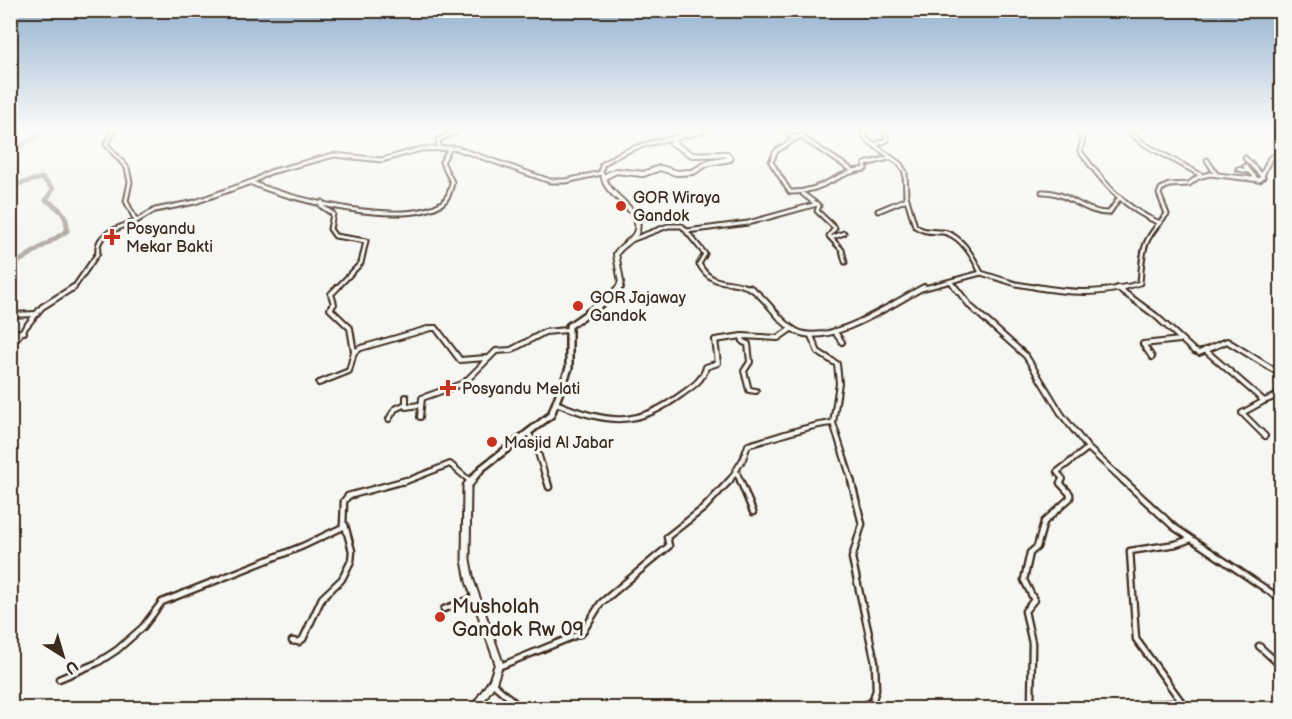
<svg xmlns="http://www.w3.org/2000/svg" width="1292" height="719" font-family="'Balsamiq Sans',sans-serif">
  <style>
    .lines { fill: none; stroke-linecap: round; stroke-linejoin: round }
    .river { stroke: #b6b0a9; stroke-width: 5 }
    .street-far2-casing { stroke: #3b2a1e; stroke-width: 7 }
    .street-far1-casing { stroke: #3b2a1e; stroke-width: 8 }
    .street-casing { stroke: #3b2a1e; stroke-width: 9 }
    .secondary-far2-casing { stroke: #3b2a1e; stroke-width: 8 }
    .secondary-far1-casing { stroke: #3b2a1e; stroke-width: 10 }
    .secondary-casing { stroke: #3b2a1e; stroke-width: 11 }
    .street-far2 { stroke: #f6f6f2; stroke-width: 3 }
    .street-far1 { stroke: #f6f6f2; stroke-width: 4 }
    .street { stroke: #f6f6f2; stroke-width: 4.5 }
    .secondary-far2 { stroke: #f6f6f2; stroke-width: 4.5 }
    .secondary-far1 { stroke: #f6f6f2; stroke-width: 5 }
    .secondary { stroke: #f6f6f2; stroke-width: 7 }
    .poi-dot { fill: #c8321e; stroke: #f6f6f2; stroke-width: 2 }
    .labels { text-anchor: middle; stroke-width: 6; stroke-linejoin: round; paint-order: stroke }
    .poi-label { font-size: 16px; fill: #3b2a1e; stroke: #f6f6f2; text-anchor: start }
    .near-poi-label { font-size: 20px; fill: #3b2a1e; stroke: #f6f6f2; text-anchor: start }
  </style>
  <rect width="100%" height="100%" fill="#f6f6f2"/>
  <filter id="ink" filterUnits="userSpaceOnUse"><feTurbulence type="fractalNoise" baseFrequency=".0167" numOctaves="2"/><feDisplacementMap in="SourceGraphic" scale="12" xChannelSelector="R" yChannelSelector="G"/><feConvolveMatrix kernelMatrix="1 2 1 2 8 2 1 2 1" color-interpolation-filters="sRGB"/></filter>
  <g filter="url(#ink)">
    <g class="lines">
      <g class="river">
        <path d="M10 152 45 131"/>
        <path d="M10 186 42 178 53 189 46 200C59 208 68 214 67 231L10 267"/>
      </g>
      <g class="street-far2-casing">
        <g id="street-far2">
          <path d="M785 131 795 139"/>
          <path d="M808 131 776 151 771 162 790 192C822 193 836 172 865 169V164L889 158"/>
          <path d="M864 131 866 139 900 164 905 172 906 196 915 226C924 233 932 231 943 232 961 235 974 258 981 273"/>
          <path d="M1077 131 1083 139 1080 151C1102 181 1125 210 1160 223"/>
          <path d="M1128 131 1144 144 1201 175"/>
          <path d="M801 137 852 170"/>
          <path d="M875 145 887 140 885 131"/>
          <path d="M439 146 438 140 458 131"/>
          <path d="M1245 158 1263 177"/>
          <path d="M1207 160 1216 174"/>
          <path d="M1245 166 1257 180"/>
          <path d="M1238 169 1248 171"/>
          <path d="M601 173 602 165C623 149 648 143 674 138"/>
          <path d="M252 183C291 200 405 228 442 203 449 198 451 189 452 182L442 162 450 148"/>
          <path d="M1042 192C1066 190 1084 214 1109 213L1120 197"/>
          <path d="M803 194 819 206 817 211 835 228 829 236 842 250 845 262"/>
          <path d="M322 202 321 206 333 214 330 229 335 236 366 241 361 263 336 289"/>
          <path d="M878 211 907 199"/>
          <path d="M128 226 155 210 195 202 254 181 270 172 334 155 382 160 421 149 456 148 550 181H566L601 173 604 177"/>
          <path d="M687 231 748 223 817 204"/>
          <path d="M831 238 844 233"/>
          <path d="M631 240 668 226H682L705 254 699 264C714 290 730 277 751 289"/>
          <path d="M951 282 956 289"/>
          <path d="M73 289 98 253C95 232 120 228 136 221L126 201 130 182 127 168 106 144 114 131"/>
          <path d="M921 289 981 273 1016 284 1046 289"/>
          <path d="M1119 289 1140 283C1143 247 1142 242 1167 214L1159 194 1161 189 1169 185 1189 184 1198 177 1210 174 1260 180 1270 158 1282 153"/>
        </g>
      </g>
      <g class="street-far1-casing">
        <g id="street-far1">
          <path d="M338 287 331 294 334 304 330 309 350 328 354 352"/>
          <path d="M749 287C768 298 777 321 796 331 829 348 893 303 924 287"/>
          <path d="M955 287 971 307 1026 356 1062 415 1088 448 1125 482"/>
          <path d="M1036 287C1067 292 1094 295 1125 287"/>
          <path d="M1118 288 1156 316 1194 351 1199 353 1227 341 1282 375"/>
          <path d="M10 315 37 314"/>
          <path d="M834 331 842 342"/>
          <path d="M10 333 24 332"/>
          <path d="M742 336 743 342 748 344 750 362 744 371 749 390 756 391"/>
          <path d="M811 336 818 352 837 364 839 383 833 423 852 482"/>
          <path d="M10 346 42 307 74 287"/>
          <path d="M1205 350 1264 401 1242 413 1265 436"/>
          <path d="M1152 357 1143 344 1180 340"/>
          <path d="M319 383 349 371 354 352 361 348 431 328H436L460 360 486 358"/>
          <path d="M406 397V407L419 405"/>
          <path d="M1264 401 1282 394"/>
          <path d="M556 403C606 424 637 428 682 394 692 387 703 380 706 367L718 363 715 340 742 336 778 338 791 329"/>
          <path d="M420 417 422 398 464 383 496 351 511 350 545 332 567 330"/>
          <path d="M389 419 395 409 406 404"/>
          <path d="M529 434 535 443 547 482"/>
          <path d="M737 473 741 482"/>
          <path d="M404 482 450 464 470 481"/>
          <path d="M729 482 743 459 748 445C775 438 807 425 833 423"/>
          <path d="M1061 482 1063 479 1057 472 1088 448"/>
        </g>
      </g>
      <g class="street-casing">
        <g id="street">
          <path d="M547 480 549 487"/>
          <path d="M740 480 753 512"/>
          <path d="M851 480 862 524 852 558 875 662 876 690 872 702 858 708"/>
          <path d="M1123 480 1174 527 1282 600"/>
          <path d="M444 609 476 597"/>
          <path d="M292 641 299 642 303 639 322 598 342 579 351 561 352 551 345 525"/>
          <path d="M1259 646 1282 667"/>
          <path d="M498 667 582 633 601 603 669 546 667 537 704 508 730 480"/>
          <path d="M59 679 97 663 117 650 143 627 162 602 303 546 343 527 344 501 348 496 407 480"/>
          <path d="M492 683 521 708"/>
          <path d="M872 702 876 708"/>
          <path d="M1031 708 1032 643 1025 611 1034 600 1024 580 1030 553 1037 547 1044 522 1070 498V494L1060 483 1062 480"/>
          <path d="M1144 708 1146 704 1181 703"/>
          <path d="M1186 708 1136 639 1130 551 1176 544 1191 539"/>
        </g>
      </g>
      <g class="secondary-far2-casing">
        <path id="secondary-far2" d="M618 289 621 282 616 254C621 245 632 242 636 233 646 210 606 197 604 177L616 171 643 174 660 168 677 173 693 172 708 163 730 159 727 154 692 155 672 143 677 137 701 131"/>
      </g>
      <g class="secondary-far1-casing">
        <path id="secondary-far1" d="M470 482 482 468 551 415 569 368V326L608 299 620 287"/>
      </g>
      <g class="secondary-casing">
        <path id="secondary" d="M472 480 467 486 466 560 470 581 499 663 493 681 475 708"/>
      </g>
      <use href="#street-far2" class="street-far2"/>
      <use href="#street-far1" class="street-far1"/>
      <use href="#street" class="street"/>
      <use href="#secondary-far2" class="secondary-far2"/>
      <use href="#secondary-far1" class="secondary-far1"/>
      <use href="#secondary" class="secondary"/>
    </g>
  </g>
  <linearGradient id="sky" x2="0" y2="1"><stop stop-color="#94b2cf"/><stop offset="0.56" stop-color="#fbfbf9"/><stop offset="1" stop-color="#fbfbf9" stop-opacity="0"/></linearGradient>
  <rect width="1292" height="232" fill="url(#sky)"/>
  <g class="poi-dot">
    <circle cx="621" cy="206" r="6"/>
    <path d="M109 228h6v6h6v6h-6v6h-6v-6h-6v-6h6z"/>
    <circle cx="578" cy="306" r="6"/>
    <path d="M445 379h6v6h6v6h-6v6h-6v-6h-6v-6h6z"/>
    <circle cx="492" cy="442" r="6"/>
    <circle cx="440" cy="617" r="6"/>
  </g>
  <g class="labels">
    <g class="poi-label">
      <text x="633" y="203">GOR Wiraya<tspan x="633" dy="18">Gandok</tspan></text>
      <text x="126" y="234">Posyandu<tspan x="126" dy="18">Mekar Bakti</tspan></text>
      <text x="590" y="303">GOR Jajaway<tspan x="590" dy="18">Gandok</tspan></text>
      <text x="462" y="394">Posyandu Melati</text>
      <text x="504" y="448">Masjid Al Jabar</text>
    </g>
    <g class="near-poi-label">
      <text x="452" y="613">Musholah<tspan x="452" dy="23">Gandok Rw 09</tspan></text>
    </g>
  </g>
  <rect width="1292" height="719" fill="none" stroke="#f6f6f2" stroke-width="36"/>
  <rect x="18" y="18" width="1256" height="683" fill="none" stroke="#3b2a1e" stroke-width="2" filter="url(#ink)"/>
  <g transform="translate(63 656) rotate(143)" stroke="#f6f6f2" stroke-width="4.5" paint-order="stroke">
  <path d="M0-4.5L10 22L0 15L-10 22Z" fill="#3b2a1e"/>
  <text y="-9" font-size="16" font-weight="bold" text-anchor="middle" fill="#3b2a1e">U</text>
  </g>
</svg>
